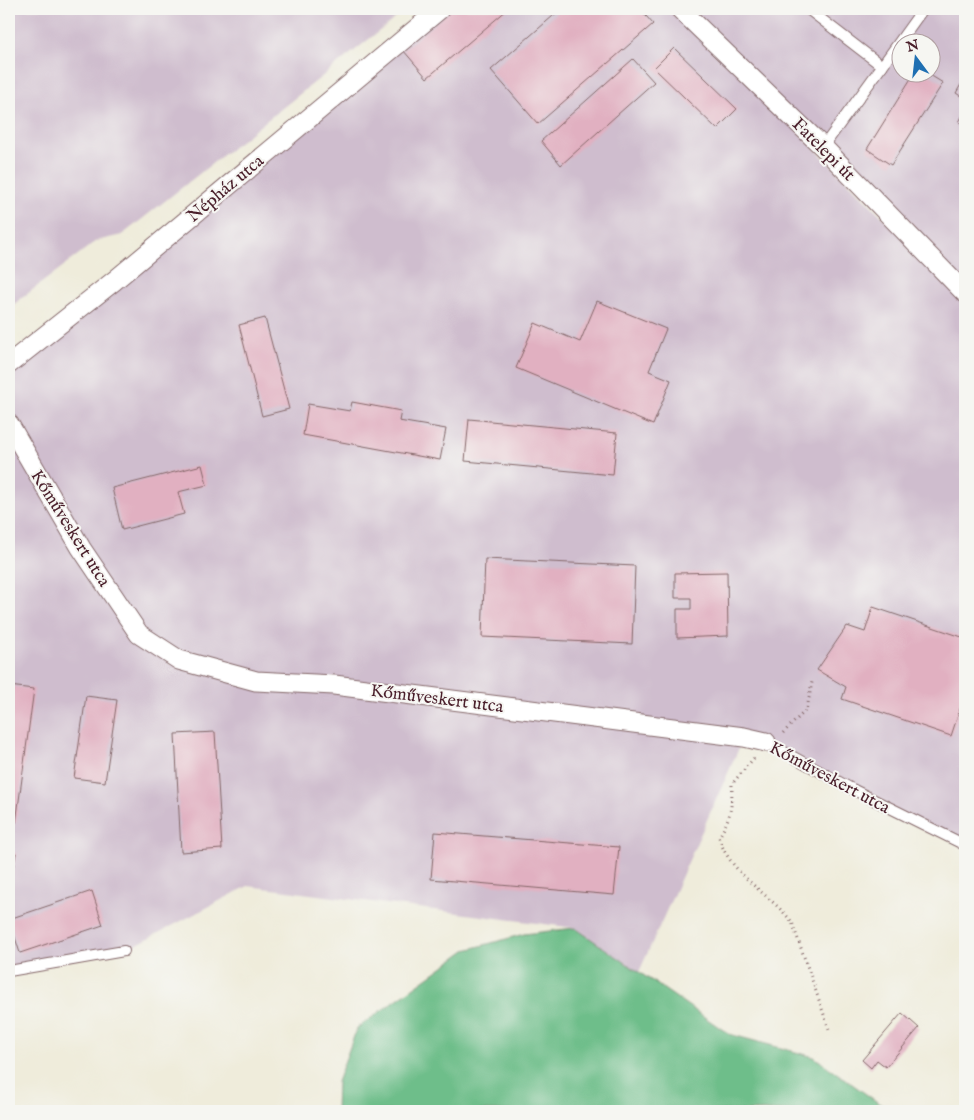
<svg xmlns="http://www.w3.org/2000/svg" width="974" height="1120" font-family="'IM FELL English',serif">
  <style>
    .industrial { fill: #cfbdce; fill-rule: evenodd }
    .forest { fill: #6ebe8a; stroke: #5c6e5a }
    .building { fill: #e1b0c1 }
    .lines { fill: none; stroke-linecap: round; stroke-linejoin: round }
    .service-casing { stroke: #846769; stroke-width: 12 }
    .minor-casing { stroke: #846769; stroke-width: 21 }
    .path { stroke: #846769; stroke-width: 3; stroke-dasharray: 1 4; stroke-linecap: butt }
    .service { stroke: #fff; stroke-width: 10 }
    .minor { stroke: #fff; stroke-width: 19 }
    .labels { text-anchor: middle; stroke-width: 4; stroke-linejoin: round; paint-order: stroke }
    .street-label { font-size: 18px; fill: #4a1f2b; stroke: #f6f6f2 }
  </style>
  <rect width="100%" height="100%" fill="#f6f6f2"/>
  <filter id="ink" filterUnits="userSpaceOnUse"><feTurbulence type="fractalNoise" baseFrequency=".02" numOctaves="2"/><feDisplacementMap in="SourceGraphic" scale="10" xChannelSelector="R" yChannelSelector="G"/><feConvolveMatrix kernelMatrix="1 2 1 2 8 2 1 2 1" color-interpolation-filters="sRGB"/></filter>
  <filter id="wash" filterUnits="userSpaceOnUse"><feTurbulence type="fractalNoise" baseFrequency=".0096" numOctaves="4" result="noise"/><feDisplacementMap in="SourceGraphic" scale="20" xChannelSelector="R" yChannelSelector="G"/><feGaussianBlur stdDeviation="1.12" result="paint"/><feColorMatrix in="noise" values="0 0 0 0 0 0 0 0 0 0 0 0 0 0 0 0 0 1.4 0 .05"/><feComposite in="paint" operator="in"/></filter>
  <g filter="url(#wash)">
    <rect width="100%" height="100%" fill="#efecdb"/>
    <g class="industrial">
      <path d="M9 9H407L122 235 96 241 9 308Z"/>
      <path d="M438 9H676L965 300V845L744 737 639 972 575 928 248 886 124 951 9 971V364Z"/>
      <path d="M680 9H965V293ZM902 42H932V72H902Z"/>
    </g>
    <path class="forest" d="M575 928 729 1034 814 1057 890 1111H336L337 1082 357 1028 466 950 524 934Z"/>
    <g id="blocks">
      <g class="building">
        <path d="M452 9H508L427 78 403 50Z"/>
        <path d="M561 9H640L653 24 538 124 491 70Z"/>
        <path d="M674 48 737 109 717 129 654 68Z"/>
        <path d="M633 59 654 82 561 165 541 141Z"/>
        <path d="M915 72H925L943 83 891 165 867 149Z"/>
        <path d="M963 81 965 82V99L956 93Z"/>
        <path d="M965 111V126L959 122Z"/>
        <path d="M597 301 666 329 649 371 671 380 653 425 516 368 535 323 580 342Z"/>
        <path d="M265 318 289 409 262 416 239 325Z"/>
        <path d="M352 402 401 411 399 421 446 429 440 460 303 435 308 404 350 411Z"/>
        <path d="M469 419 617 433 613 475 465 461Z"/>
        <path d="M202 465 207 485 178 492 184 514 122 530 112 488Z"/>
        <path d="M485 559 635 566 632 644 482 637Z"/>
        <path d="M727 572 728 636 677 638V609H691V598H675V573Z"/>
        <path d="M873 607 965 638V694L951 736 842 699 846 687 817 670 847 626 865 632Z"/>
        <path d="M9 686 34 689 16 823 9 822Z"/>
        <path d="M86 696 117 700 105 782 74 778Z"/>
        <path d="M215 732 222 849 181 852 175 734Z"/>
        <path d="M435 832 619 847 614 895 431 879Z"/>
        <path d="M9 851 16 853 11 880H9Z"/>
        <path d="M92 891 103 925 20 953 9 919Z"/>
        <path d="M902 1013 919 1028 886 1067 877 1060 871 1068 862 1060Z"/>
      </g>
    </g>
  </g>
  <g filter="url(#ink)">
    <use href="#blocks" fill-opacity="0" stroke="#846769" stroke-width="1"/>
    <g class="lines">
      <g class="service-casing">
        <g id="service">
          <path d="M808 9 882 66 823 147"/>
          <path d="M882 66 923 9"/>
          <path d="M766 742 852 789 965 845"/>
          <path d="M9 971 124 951"/>
        </g>
      </g>
      <g class="minor-casing">
        <g id="minor">
          <path d="M680 9 823 147 965 293"/>
          <path d="M9 364 114 281 440 9"/>
          <path d="M9 424 81 548 139 634 179 660 256 681 334 685 744 737 766 742"/>
        </g>
      </g>
      <g class="path">
        <path d="M783 733 807 709 812 682"/>
        <path d="M754 758 732 784C732 807 731 817 719 837 729 874 769 893 792 922L830 1032"/>
      </g>
      <use href="#service" class="service"/>
      <use href="#minor" class="minor"/>
    </g>
  </g>
  <g class="labels">
    <g class="street-label">
      <text transform="translate(824 149) rotate(45)" y="6">Fatelepi út</text>
      <text transform="translate(225 188) rotate(-40)" y="6">Népház utca</text>
      <text transform="translate(71 528) rotate(58)" y="6">Kőműveskert utca</text>
      <text transform="translate(437 698) rotate(7)" y="6">Kőműveskert utca</text>
      <text transform="translate(830 777) rotate(28)" y="6">Kőműveskert utca</text>
    </g>
  </g>
  <rect width="974" height="1120" fill="none" stroke="#f6f6f2" stroke-width="30"/>
  <g transform="translate(916 58) rotate(345)"><circle r="24" fill="#f6f6f2" stroke="#b1a0a2"/>
  <path d="M0-4L9 19L0 12L-9 19Z" fill="#1f6fb2"/>
  <text y="-8" font-size="14" font-weight="bold" text-anchor="middle" fill="#4a1f2b">N</text>
  </g>
</svg>
